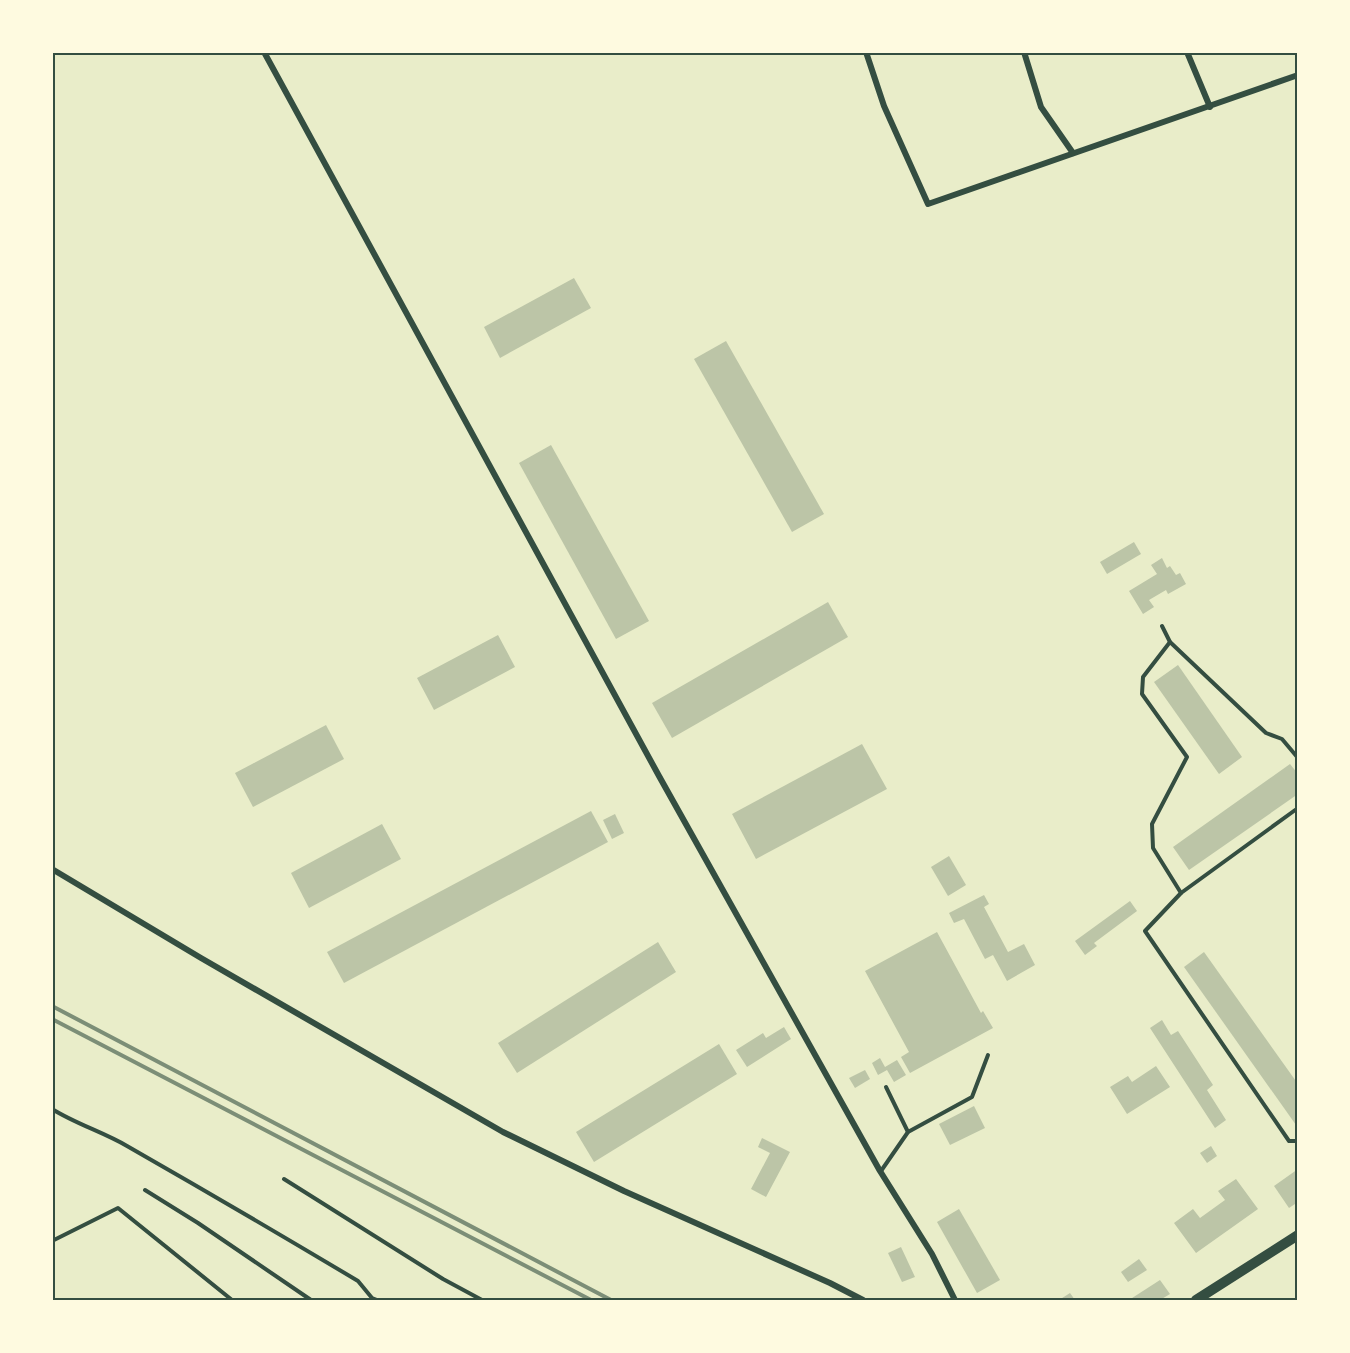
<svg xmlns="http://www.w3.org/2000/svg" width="1350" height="1353" font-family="'Libre Baskerville',serif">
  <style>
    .building { fill: #bcc5a7 }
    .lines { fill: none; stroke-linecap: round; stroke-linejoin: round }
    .service { stroke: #344e41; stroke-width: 4 }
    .minor { stroke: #344e41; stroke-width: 6 }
    .secondary { stroke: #344e41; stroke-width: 10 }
    .rail { stroke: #7c8e77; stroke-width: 4 }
    .neatline { fill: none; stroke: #344e41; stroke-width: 2 }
  </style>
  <rect width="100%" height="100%" fill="#e9edc9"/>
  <g class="building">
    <path d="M574 278 591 308 500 358 484 327Z"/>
    <path d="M726 341 824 514 792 532 694 359Z"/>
    <path d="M551 445 649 621 616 639 519 463Z"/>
    <path d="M1134 542 1141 554 1107 574 1100 562Z"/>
    <path d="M1162 558 1167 568 1170 566 1176 575 1180 573 1186 584 1168 594 1166 590 1149 600 1154 607 1143 614 1129 591 1157 574 1151 565Z"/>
    <path d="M828 602 848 637 672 738 652 703Z"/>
    <path d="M498 635 515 667 434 710 417 678Z"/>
    <path d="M1178 665 1242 757 1219 774 1154 682Z"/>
    <path d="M326 725 344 759 253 807 235 773Z"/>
    <path d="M862 744 887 789 756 859 732 814Z"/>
    <path d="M1290 764 1298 774V794L1189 870 1173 847Z"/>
    <path d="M591 811 608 842 344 983 327 952Z"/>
    <path d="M615 814 624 833 612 839 603 820Z"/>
    <path d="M382 824 401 859 309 908 291 873Z"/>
    <path d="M949 856 966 885 948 896 931 867Z"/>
    <path d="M984 895 989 904 984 907 1008 952 1024 944 1035 965 1007 981 993 955 985 959 964 919 954 923 949 913Z"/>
    <path d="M1130 901 1137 911 1094 943 1097 946 1085 955 1075 941Z"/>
    <path d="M937 932 981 1013 983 1011 993 1028 910 1073 901 1057 909 1052 865 971Z"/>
    <path d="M658 942 676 972 517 1073 498 1043Z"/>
    <path d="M1204 952 1298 1084V1124L1296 1125 1184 967Z"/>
    <path d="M1162 1020 1171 1035 1178 1031 1213 1085 1207 1090 1226 1120 1215 1128 1150 1028Z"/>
    <path d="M784 1027 791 1039 747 1067 736 1050 763 1033 766 1038Z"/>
    <path d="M719 1044 737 1074 594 1162 576 1132Z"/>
    <path d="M880 1058 885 1067 897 1060 906 1075 894 1082 887 1070 878 1075 872 1063Z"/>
    <path d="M1156 1066 1170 1087 1127 1114 1110 1087 1128 1076 1132 1082Z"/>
    <path d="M865 1070 870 1079 855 1088 849 1078Z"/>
    <path d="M974 1106 985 1128 950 1145 939 1124Z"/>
    <path d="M762 1138 790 1152 766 1197 751 1189 770 1153 758 1147Z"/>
    <path d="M1211 1146 1217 1156 1207 1163 1200 1153Z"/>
    <path d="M1298 1169V1202L1289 1208 1274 1186Z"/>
    <path d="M1236 1179 1258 1209 1196 1253 1174 1223 1193 1209 1200 1218 1225 1200 1218 1191Z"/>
    <path d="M959 1209 1000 1280 977 1293 937 1222Z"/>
    <path d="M901 1247 915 1277 902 1282 888 1253Z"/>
    <path d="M1139 1259 1147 1270 1128 1282 1121 1272Z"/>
    <path d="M1160 1280 1170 1294 1160 1300H1129Z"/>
    <path d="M1070 1293 1075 1300H1059Z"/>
  </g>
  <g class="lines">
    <g class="service">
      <path d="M1162 626 1170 642 1266 733 1282 739 1298 758"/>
      <path d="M1170 642 1143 677 1142 694 1187 757 1152 824 1153 848 1181 893"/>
      <path d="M1298 808 1181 893 1145 931 1289 1141H1298"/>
      <path d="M886 1087 908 1132"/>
      <path d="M52 1109C76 1124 103 1132 127 1146 204 1190 281 1235 358 1281L372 1298 377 1300"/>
      <path d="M881 1171 908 1132 972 1097 988 1055"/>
      <path d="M284 1179 443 1279 482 1300"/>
      <path d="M145 1190 198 1223 311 1300"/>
      <path d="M52 1241 118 1208 232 1300"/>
    </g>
    <g class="minor">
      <path d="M264 52 659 776 880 1171 932 1254 955 1300"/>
      <path d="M866 52 884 106 928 204 1298 75"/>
      <path d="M1024 52 1041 107 1073 153"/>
      <path d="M1187 52 1210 107"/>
      <path d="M52 869 201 958 503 1132 624 1191 830 1283 863 1300"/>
    </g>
    <path class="secondary" d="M1196 1300 1298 1235"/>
    <g class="rail">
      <path d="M52 1006 611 1300"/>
      <path d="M52 1019 591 1300"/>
    </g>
  </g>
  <rect width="1350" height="1353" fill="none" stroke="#fefae0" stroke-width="108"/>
  <rect x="54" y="54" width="1242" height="1245" class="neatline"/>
</svg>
